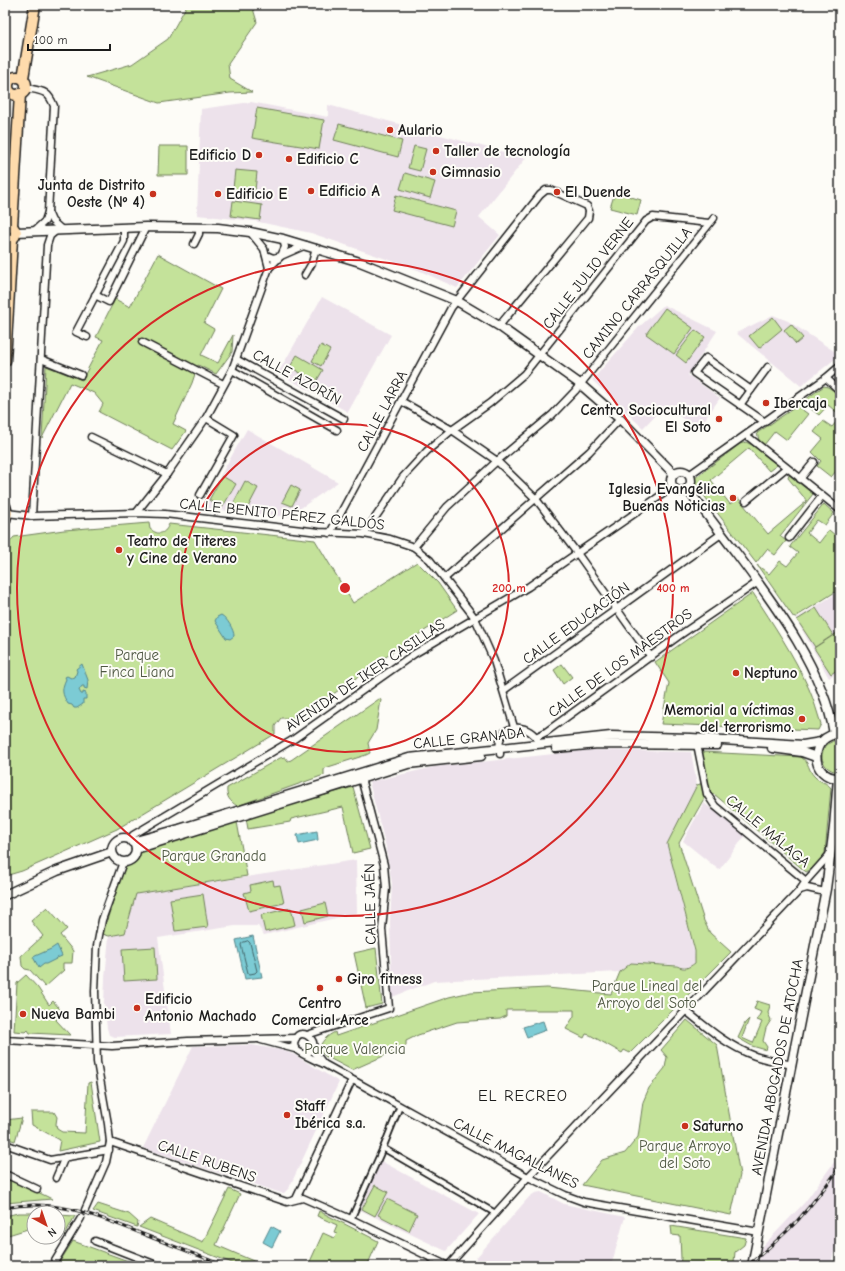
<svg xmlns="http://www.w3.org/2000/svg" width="845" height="1271" font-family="'Comic Neue',sans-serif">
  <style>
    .built { fill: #ede2eb }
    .green { fill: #c4e29a; stroke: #707f5b }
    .water { fill: #7bcbd4; stroke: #55858a }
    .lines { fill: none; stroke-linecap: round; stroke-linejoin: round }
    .shore { stroke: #426266; stroke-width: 1 }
    .pedestrian-casing { stroke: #1c1c1c; stroke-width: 8 }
    .minor-casing { stroke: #1c1c1c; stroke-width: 9 }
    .tertiary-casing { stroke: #1c1c1c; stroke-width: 11 }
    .primary-casing { stroke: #1c1c1c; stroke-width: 13 }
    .pedestrian { stroke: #fdfcf7; stroke-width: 4.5 }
    .minor { stroke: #fdfcf7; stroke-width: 6 }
    .tertiary { stroke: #fdfcf7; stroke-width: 8 }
    .primary { stroke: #fedbac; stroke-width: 10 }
    .rail-casing { stroke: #1c1c1c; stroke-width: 3 }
    .rail { stroke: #fdfcf7; stroke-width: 1.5; stroke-dasharray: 4.5; stroke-linecap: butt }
    .ring { fill: none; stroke: #d62828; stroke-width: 2 }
    .poi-dot { fill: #c8321e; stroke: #fdfcf7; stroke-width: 1.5 }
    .labels { text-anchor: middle; stroke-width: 4; stroke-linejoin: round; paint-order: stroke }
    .poi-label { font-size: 15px; font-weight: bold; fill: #1c1c1c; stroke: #fdfcf7; text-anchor: start }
    .street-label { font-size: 15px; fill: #1c1c1c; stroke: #fdfcf7 }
    .park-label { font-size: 15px; fill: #4e5742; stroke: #fdfcf7 }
    .neighbourhood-label { font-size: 16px; letter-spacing: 1px; fill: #1c1c1c; stroke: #fdfcf7 }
    .centre { fill: #d62828; stroke: #fdfcf7; stroke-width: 2 }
    .ring-label { font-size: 12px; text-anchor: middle; font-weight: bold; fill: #d62828; stroke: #fdfcf7; stroke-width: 4; stroke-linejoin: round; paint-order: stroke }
  </style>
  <rect width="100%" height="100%" fill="#fdfcf7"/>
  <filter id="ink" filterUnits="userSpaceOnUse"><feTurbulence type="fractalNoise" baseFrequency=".025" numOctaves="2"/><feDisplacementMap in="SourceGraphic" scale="8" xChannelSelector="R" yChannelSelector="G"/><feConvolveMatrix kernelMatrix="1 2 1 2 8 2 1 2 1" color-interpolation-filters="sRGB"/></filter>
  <g filter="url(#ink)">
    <g class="built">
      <path d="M251 102 328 117V105L526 158 479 217 500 235 457 288 418 270 311 233 254 221 197 215 201 109Z"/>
      <path d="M322 297 391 335 348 412 278 373Z"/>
      <path d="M664 305 717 331 688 375 720 398 698 429 664 406 643 428 592 380 639 327Z"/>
      <path d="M773 315 788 321 840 355 801 386 736 333Z"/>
      <path d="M247 429 338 482 288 517 202 508Z"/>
      <path d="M840 591V670L829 678 796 619Z"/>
      <path d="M590 750 691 752 697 785 667 845 694 951 695 958 694 963 689 967 683 968 677 965 631 963 620 972 434 981 392 997 390 922 392 884 386 847 369 782 434 767Z"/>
      <path d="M704 803 745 836 719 870 683 841Z"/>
      <path d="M356 860 357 913 264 935 258 926H235L158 938 171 1034 115 1037 109 1035 107 1028 104 1003 105 978 109 936 125 933 136 894Z"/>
      <path d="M252 1045 281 1050 293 1054 339 1082 289 1188 284 1193H281L143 1148 193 1046Z"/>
      <path d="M840 1154V1232L830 1266H759L761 1248 805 1202Z"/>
      <path d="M381 1161 479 1214 446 1251 360 1210Z"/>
      <path d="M541 1192 564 1204 625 1217 611 1266H469L529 1197 535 1193Z"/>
    </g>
    <g class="green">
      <path d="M187 5H252L257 22 228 64 230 79 252 92 230 93 159 103 87 77 132 64 168 39Z"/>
      <path d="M257 108 324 120 319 149 252 138Z"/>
      <path d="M339 124 402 141 398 157 334 140Z"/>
      <path d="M159 146H188V175H158Z"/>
      <path d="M414 146 426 149 420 171 408 168Z"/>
      <path d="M235 170 257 172 254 200 232 198Z"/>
      <path d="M405 173 435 182 430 198 400 189Z"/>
      <path d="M615 192 641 200 637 215 610 208Z"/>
      <path d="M396 195 456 211 452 226 392 210Z"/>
      <path d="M233 201 262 205 260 220 231 216Z"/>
      <path d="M158 254 221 289 204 323 214 329 201 355 218 363 233 335 232 352 216 374 198 365 192 383 173 424 186 431 172 450 99 412 103 404 94 393 70 383 42 438 46 366 82 380 103 340 96 337 115 299 130 307Z"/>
      <path d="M665 308 693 328 674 354 646 334Z"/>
      <path d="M773 317 782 329 759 348 749 336Z"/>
      <path d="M791 324 803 338 796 344 784 330Z"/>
      <path d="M695 330 705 337 686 363 676 355Z"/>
      <path d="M321 345 330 350 321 366 312 361Z"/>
      <path d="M297 355 323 370 316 382 290 367Z"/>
      <path d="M824 386 828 387 840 395V415L828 405 819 415 802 402Z"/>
      <path d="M797 406 808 414 787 440 775 431 764 445 759 440 757 433Z"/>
      <path d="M823 421 832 427 837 421 840 423V472L837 470 831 477 817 466 821 461 812 452 823 439 814 432Z"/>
      <path d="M746 442 752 445 777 465 769 471 749 448 711 480 730 504 738 498 768 534 807 501 788 478 789 475 813 494 780 536 786 541 775 555 767 549 756 563 695 484V478L740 444Z"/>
      <path d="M222 476 236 484 222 508 209 500Z"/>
      <path d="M245 481 258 488 246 511 233 504Z"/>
      <path d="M291 485 300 490 292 506 282 502Z"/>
      <path d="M824 504 834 513 825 525 817 520 807 533 819 543 829 530 836 536 840 531V589L794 618 757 565 769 574 780 561 787 566 798 553 790 547 791 545Z"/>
      <path d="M149 523 150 529C159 536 165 534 169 524L315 540 353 603 417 562 438 583 457 610 407 642 295 721 291 718H281L275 726V734L117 829 22 871 5 876V547L14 537 64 530Z"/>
      <path d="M753 593C773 624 794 655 809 689 814 700 817 712 821 724L818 730 661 724 669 683 655 662Z"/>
      <path d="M816 608 833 635 815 647 797 620Z"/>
      <path d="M840 631V668L831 674 814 648Z"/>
      <path d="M562 664 572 677 563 684 554 670Z"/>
      <path d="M379 699 381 700 376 730 368 743 370 753 366 755 325 768 324 770V775L237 806C230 801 226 797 227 788L280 758 285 757 288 761 291 760Z"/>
      <path d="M836 740H840V772H838C818 769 816 746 836 740Z"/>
      <path d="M702 752 801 757C810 763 808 770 814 776 819 782 827 782 831 788L825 853C821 860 813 869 806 872L714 794 706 795 679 843 704 921 710 933 731 952 630 1053 624 1050 622 1053 590 1035 586 1034 584 1038 566 1029 574 1016V1010H506V1016L500 1019 457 1022 418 1035 406 1041V1046L352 1070 325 1056 319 1050C321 1041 327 1036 335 1032L336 1036 449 997 471 992 547 988 611 994 620 972 631 963 677 966C685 970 688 968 695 963V951L667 844 697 785 703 783Z"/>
      <path d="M353 787 370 849 353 853 343 807 291 819 290 822 248 829 246 818Z"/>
      <path d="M237 822 247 876 136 894 125 933 109 936 103 934 122 870C131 865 139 861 140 850Z"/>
      <path d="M273 880 274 886 280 885 284 903 249 911 244 893 251 891 250 885Z"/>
      <path d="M203 894 208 927 175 931 170 899Z"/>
      <path d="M325 903 328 916 305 922 302 909Z"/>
      <path d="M47 907 67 929 60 935 73 951 72 963H63V969L64 970 45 987 30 970 25 969 22 966 21 956 43 936 31 921Z"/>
      <path d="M291 908 295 925 265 932 261 915Z"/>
      <path d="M155 947 157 979 124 981 122 949Z"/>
      <path d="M376 948 382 1004 366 1008 354 953Z"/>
      <path d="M26 975 38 988 49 1005 53 1001 63 1013 56 1020 70 1035 30 1033 28 1030 26 1032 14 1031 17 983Z"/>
      <path d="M757 1001 770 1005 768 1013 771 1020 766 1028 763 1041 767 1047 766 1050 752 1046 738 1038 745 1023 749 1019 742 1038 753 1043 762 1022 757 1020 761 1012 754 1009Z"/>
      <path d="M687 1020 717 1045 740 1175 731 1215 582 1185 602 1160 625 1153 638 1137 643 1102 649 1088 665 1068 667 1057 661 1050Z"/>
      <path d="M91 1082 100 1142 58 1151 60 1140 32 1125 31 1112H54L57 1117 56 1124 57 1129 62 1132 85 1133 88 1083Z"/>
      <path d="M22 1118 15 1141 5 1138V1120Z"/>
      <path d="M5 1176 52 1199 5 1203Z"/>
      <path d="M375 1185 388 1192 375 1216 362 1209Z"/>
      <path d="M229 1189 240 1194 216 1245 265 1266H240L139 1227 150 1219 203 1242Z"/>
      <path d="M387 1199 417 1214 409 1231 378 1215Z"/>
      <path d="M98 1204 129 1214 138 1222 137 1227 93 1211Z"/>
      <path d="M319 1211 378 1241 367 1266H308L323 1233 334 1238 337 1233 334 1232 337 1225 317 1216Z"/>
      <path d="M18 1213H34V1215H33L34 1227 5 1236V1216Z"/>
      <path d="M58 1215 75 1216 64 1236 58 1231Z"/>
      <path d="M671 1226 746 1238 744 1245 735 1252 734 1262 728 1266H680L681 1258 680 1236 672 1235Z"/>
      <path d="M73 1241 142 1266H57Z"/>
    </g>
    <g class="water">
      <path d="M221 615C227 618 234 630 234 636L230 639 226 638 215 621 217 617Z"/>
      <path d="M82 664 88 680 87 689 84 688V686H82L79 690 81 694H83V692L86 693V699H83V704L77 708H74L72 705 68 704C62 694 61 690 66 679L65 677 67 676 71 678 75 677 77 671 76 669Z"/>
      <path d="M317 831 318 840 299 844 297 835Z"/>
      <path d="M253 936 262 977 245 979 236 940Z"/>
      <path d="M57 945 62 956 57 958 56 959 46 964H44L39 968 33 957 51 949Z"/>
      <path d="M543 1021 546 1030 527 1037 523 1027Z"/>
      <path d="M271 1226 280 1231 272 1247 263 1242Z"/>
    </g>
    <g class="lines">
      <path class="shore" d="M248 941 250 943 257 971 255 973 250 974 248 973 241 945 242 943Z"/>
      <g class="pedestrian-casing">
        <g id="pedestrian">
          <path d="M383 1148 400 1106"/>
          <path d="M351 1219 383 1148 495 1213"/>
        </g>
      </g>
      <g class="minor-casing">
        <g id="minor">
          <path d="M5 87H8"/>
          <path d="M26 88C42 91 48 90 54 106L48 212 45 221 34 231"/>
          <path d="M48 212 52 221 62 230"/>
          <path d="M250 232 264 249 269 268"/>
          <path d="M194 244 199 234V228"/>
          <path d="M266 255 273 258 281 256 285 247 283 239"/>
          <path d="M305 275 312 263 316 248"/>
          <path d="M95 295 109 302 146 227"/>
          <path d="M87 337 76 332 124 241V228"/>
          <path d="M142 342 223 384"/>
          <path d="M41 359 81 375"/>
          <path d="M236 359 344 419"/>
          <path d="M232 370 337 430"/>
          <path d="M826 378 840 391"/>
          <path d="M751 390 706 358 694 373 765 422"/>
          <path d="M401 401 452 430 497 461 536 499 577 553 651 657"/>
          <path d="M740 405 768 367"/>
          <path d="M746 435 840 510"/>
          <path d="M91 437 167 474"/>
          <path d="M689 475 826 378 840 366"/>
          <path d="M800 479 814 462"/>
          <path d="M200 495 234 435 206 418"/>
          <path d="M746 501 786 468"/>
          <path d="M7 513 32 516 136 513 165 514 319 532 364 534 390 539 414 547 430 560 475 618 494 661 514 727"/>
          <path d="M136 513 167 474 206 418 232 370 269 268 281 256 306 245"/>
          <path d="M32 516 47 245 50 236 57 230"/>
          <path d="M330 533 451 308 540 195 546 190H551L587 206 589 211 588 218 499 326"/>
          <path d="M364 534 403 477 427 451 452 430 490 403 524 374 646 221 653 217 709 223"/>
          <path d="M789 538 822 496"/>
          <path d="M414 547 447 507 497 461 552 415 575 391 714 218"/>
          <path d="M445 578 589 452 620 419"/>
          <path d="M504 690 721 534"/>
          <path d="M536 737 546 732 680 635 758 582"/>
          <path d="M697 744 707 794 715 806 806 881"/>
          <path d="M500 754C500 750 499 744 500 740 505 722 531 725 538 741"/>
          <path d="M130 840 133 835 294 739 414 654 528 587 673 487"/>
          <path d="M800 890 807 888 825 892"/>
          <path d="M685 1010C707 1028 728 1046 755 1056 767 1060 780 1062 792 1065"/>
          <path d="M307 1035 389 1008 382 929 386 888 384 865 361 778"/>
          <path d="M5 1040 112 1046 188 1041 296 1038"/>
          <path d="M261 1040 295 1049"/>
          <path d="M312 1049 323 1063"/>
          <path d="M304 1054C327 1047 301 1023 295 1040 294 1043 294 1047 296 1049 297 1052 319 1062 324 1064L528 1177 565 1195 584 1202 759 1232"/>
          <path d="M110 1142 287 1202 303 1198 351 1219 448 1266"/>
          <path d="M5 1144 50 1160 109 1150"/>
          <path d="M5 1174 37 1189"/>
          <path d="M56 1178 65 1157"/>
          <path d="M296 1199 352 1080"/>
          <path d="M85 1210 106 1162 110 1142 108 1124 97 1062 95 991 97 946 102 920 123 862"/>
          <path d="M95 1241 159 1266"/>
          <path d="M52 1266 81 1218"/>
          <path d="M448 1266 528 1177 800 890 806 881 831 853"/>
        </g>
      </g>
      <g class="tertiary-casing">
        <g id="tertiary">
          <path d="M16 232 146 227 218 228 250 232 283 239 360 262 457 301 499 326 580 384 620 419 674 474"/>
          <circle cx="681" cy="481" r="10"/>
          <path d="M687 489C704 510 720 532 737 554 775 605 824 670 834 734"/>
          <path d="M840 734C808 734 809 780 840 778"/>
          <path d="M556 748 598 744 717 745"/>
          <path d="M772 748 802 752 816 757"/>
          <circle cx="124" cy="850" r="12"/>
          <path d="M132 842 179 829 409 758 611 736 691 738 803 745 821 742"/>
          <path d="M136 849 408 764 481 756"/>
          <path d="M5 895 57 871 112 852"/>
          <path d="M752 1266 826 889 834 827 838 778"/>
        </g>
      </g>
      <g class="primary-casing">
        <g id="primary">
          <circle cx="17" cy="86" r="9"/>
          <path d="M23 78 35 5"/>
          <path d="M5 225 12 226 16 232C15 238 11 241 5 239"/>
          <path d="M12 226 20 94"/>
          <path d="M5 361 12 239"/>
          <path d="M5 506 7 513 5 520"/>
        </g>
      </g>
      <use href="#pedestrian" class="pedestrian"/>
      <use href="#minor" class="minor"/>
      <use href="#tertiary" class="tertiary"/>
      <use href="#primary" class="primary"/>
      <g class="rail-casing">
        <g id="rail">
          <path d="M5 1208C54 1197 100 1217 145 1235 171 1245 198 1255 225 1266"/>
          <path d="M747 1266C764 1252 782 1237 798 1220 813 1203 827 1185 840 1167"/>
        </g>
      </g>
      <use href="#rail" class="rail"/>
    </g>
  </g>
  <g class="ring">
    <circle cx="345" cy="588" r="164"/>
    <circle cx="345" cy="588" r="328"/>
  </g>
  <g class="poi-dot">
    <circle cx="390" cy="130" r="4"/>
    <circle cx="436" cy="151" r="4"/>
    <circle cx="259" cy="155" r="4"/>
    <circle cx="289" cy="159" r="4"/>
    <circle cx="433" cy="172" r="4"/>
    <circle cx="311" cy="191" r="4"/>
    <circle cx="557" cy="192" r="4"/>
    <circle cx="153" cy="194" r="4"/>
    <circle cx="218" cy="194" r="4"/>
    <circle cx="766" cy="403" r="4"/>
    <circle cx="719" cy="419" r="4"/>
    <circle cx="733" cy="498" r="4"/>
    <circle cx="119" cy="550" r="4"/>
    <circle cx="736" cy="673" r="4"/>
    <circle cx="802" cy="719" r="4"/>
    <circle cx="339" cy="979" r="4"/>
    <circle cx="320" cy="988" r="4"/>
    <circle cx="137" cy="1008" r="4"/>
    <circle cx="23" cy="1014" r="4"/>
    <circle cx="287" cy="1115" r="4"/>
    <circle cx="685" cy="1126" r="4"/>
  </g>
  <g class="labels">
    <g class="poi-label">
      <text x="398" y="135">Aulario</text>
      <text x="444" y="156">Taller de tecnología</text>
      <text x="251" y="160" text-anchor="end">Edificio D</text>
      <text x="297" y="164">Edificio C</text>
      <text x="441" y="177">Gimnasio</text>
      <text x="145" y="190" text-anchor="end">Junta de Distrito<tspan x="145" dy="17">Oeste (Nº 4)</tspan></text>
      <text x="319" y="196">Edificio A</text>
      <text x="565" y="197">El Duende</text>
      <text x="226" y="199">Edificio E</text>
      <text x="774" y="408">Ibercaja</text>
      <text x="711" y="415" text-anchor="end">Centro Sociocultural<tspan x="711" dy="17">El Soto</tspan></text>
      <text x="725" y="494" text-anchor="end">Iglesia Evangélica<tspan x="725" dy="17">Buenas Noticias</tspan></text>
      <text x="127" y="546">Teatro de Titeres<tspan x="127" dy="17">y Cine de Verano</tspan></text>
      <text x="744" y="678">Neptuno</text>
      <text x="794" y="715" text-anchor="end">Memorial a víctimas<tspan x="794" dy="17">del terrorismo.</tspan></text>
      <text x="347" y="984">Giro fitness</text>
      <text x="145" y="1004">Edificio<tspan x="145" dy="17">Antonio Machado</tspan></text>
      <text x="320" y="1008" text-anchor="middle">Centro<tspan x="320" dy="17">Comercial Arce</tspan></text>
      <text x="31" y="1019">Nueva Bambi</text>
      <text x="295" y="1111">Staff<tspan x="295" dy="17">Ibérica s.a.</tspan></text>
      <text x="693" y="1131">Saturno</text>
    </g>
    <g class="street-label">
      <text transform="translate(588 273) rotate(-52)" y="5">CALLE JULIO VERNE</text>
      <text transform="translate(637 293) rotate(-51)" y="5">CAMINO CARRASQUILLA</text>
      <text transform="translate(297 377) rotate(29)" y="5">CALLE AZORÍN</text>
      <text transform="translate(382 411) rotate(-62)" y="5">CALLE LARRA</text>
      <text transform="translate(282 514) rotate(6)" y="5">CALLE BENITO PÉREZ GALDÓS</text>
      <text transform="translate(576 623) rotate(-36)" y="5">CALLE EDUCACIÓN</text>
      <text transform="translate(620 663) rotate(-36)" y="5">CALLE DE LOS MAESTROS</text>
      <text transform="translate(365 675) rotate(-34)" y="5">AVENIDA DE IKER CASILLAS</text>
      <text transform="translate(469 738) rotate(-6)" y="5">CALLE GRANADA</text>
      <text transform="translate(768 831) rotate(40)" y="5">CALLE MÁLAGA</text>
      <text transform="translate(370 904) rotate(-91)" y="5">CALLE JAÉN</text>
      <text transform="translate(777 1067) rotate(-79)" y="5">AVENIDA ABOGADOS DE ATOCHA</text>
      <text transform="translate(516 1153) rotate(27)" y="5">CALLE MAGALLANES</text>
      <text transform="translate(207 1161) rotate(19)" y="5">CALLE RUBENS</text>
    </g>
    <g class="park-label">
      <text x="137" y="660">Parque<tspan x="137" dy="17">Finca Liana</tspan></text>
      <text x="214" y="861">Parque Granada</text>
      <text x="647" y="991">Parque Lineal del<tspan x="647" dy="17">Arroyo del Soto</tspan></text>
      <text x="355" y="1054">Parque Valencia</text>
      <text x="685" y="1151">Parque Arroyo<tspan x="685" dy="17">del Soto</tspan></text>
    </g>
    <g class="neighbourhood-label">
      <text x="523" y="1101">EL RECREO</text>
    </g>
  </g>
  <circle cx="345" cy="588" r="6" class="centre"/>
  <g class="ring-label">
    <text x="509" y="592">200 m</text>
    <text x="673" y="592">400 m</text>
  </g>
  <rect width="845" height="1271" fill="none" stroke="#fdfcf7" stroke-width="20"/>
  <rect x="10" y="10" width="825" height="1251" fill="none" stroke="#1c1c1c" stroke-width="1.5" filter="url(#ink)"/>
  <g transform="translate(46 1225) rotate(140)"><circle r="19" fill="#fdfcf7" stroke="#a3a29f"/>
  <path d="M0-3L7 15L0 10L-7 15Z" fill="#c8321e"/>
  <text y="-6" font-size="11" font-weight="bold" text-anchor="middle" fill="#1c1c1c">N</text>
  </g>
  <path d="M28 44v6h82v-6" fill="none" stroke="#1c1c1c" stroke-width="2"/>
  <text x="34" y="44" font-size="12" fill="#1c1c1c" stroke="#fdfcf7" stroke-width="3" paint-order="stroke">100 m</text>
</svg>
